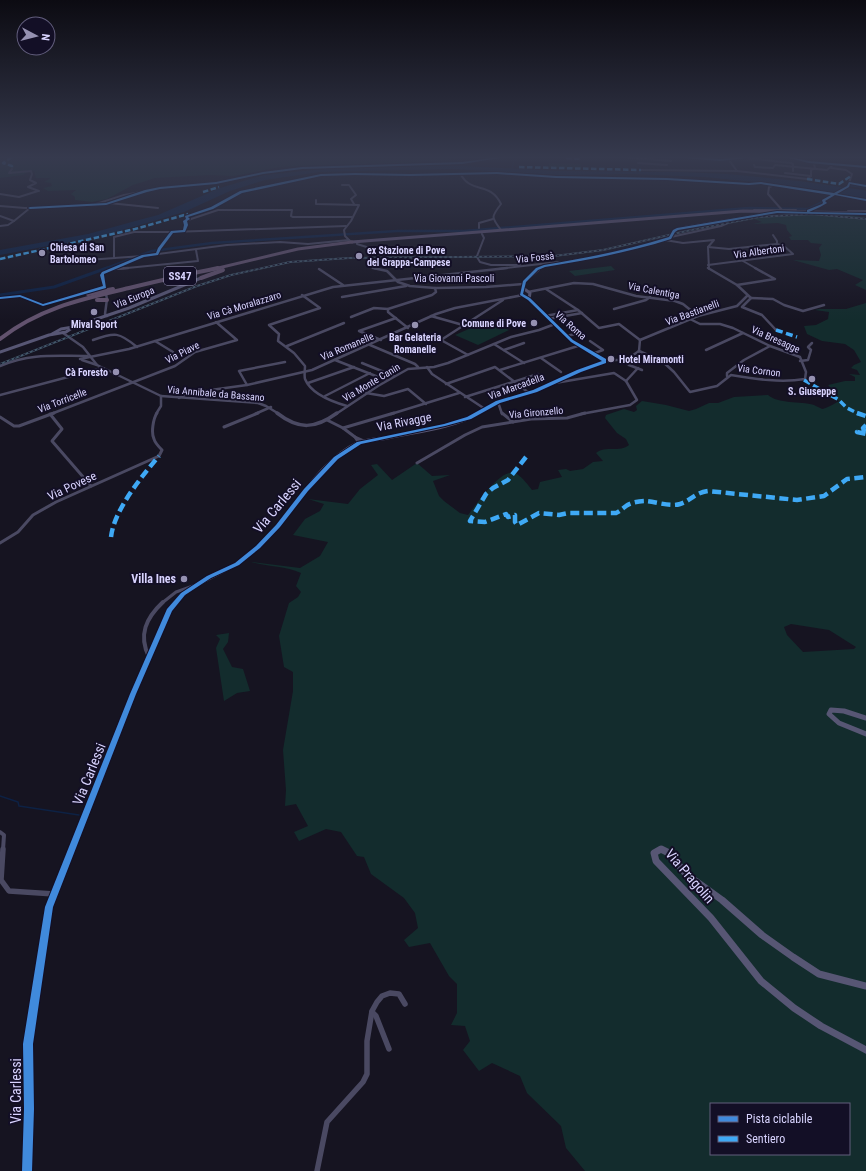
<svg xmlns="http://www.w3.org/2000/svg" width="866" height="1171" font-family="'Roboto Condensed',sans-serif">
  <style>
    .green { fill: #132c2d; fill-rule: evenodd }
    .water { fill: #0d2144 }
    .lines { fill: none; stroke-linecap: round; stroke-linejoin: round }
    .stream-far1 { stroke: #0d2144; stroke-width: 1 }
    .stream { stroke: #0d2144; stroke-width: 1.5 }
    .canal-far1 { stroke: #0d2144; stroke-width: 2.5 }
    .canal { stroke: #0d2144; stroke-width: 3 }
    .tertiary-tunnel { stroke: #333142; stroke-width: 2; stroke-dasharray: 2 1; stroke-linecap: butt }
    .minor-far4 { stroke: #4a4962; stroke-width: 2 }
    .minor-far3 { stroke: #4a4962; stroke-width: 2.5 }
    .minor-far2 { stroke: #4a4962; stroke-width: 3 }
    .minor-far1 { stroke: #4a4962; stroke-width: 4 }
    .minor { stroke: #4a4962; stroke-width: 5.5 }
    .tertiary-far2 { stroke: #4a4962; stroke-width: 2 }
    .tertiary-far1 { stroke: #4a4962; stroke-width: 2.5 }
    .tertiary { stroke: #4a4962; stroke-width: 3.5 }
    .secondary-far4 { stroke: #575674; stroke-width: 2.5 }
    .secondary-far3 { stroke: #575674; stroke-width: 3 }
    .secondary-far2 { stroke: #575674; stroke-width: 4 }
    .secondary-far1 { stroke: #575674; stroke-width: 5 }
    .secondary { stroke: #575674; stroke-width: 7 }
    .primary { stroke: #5e5373; stroke-width: 3 }
    .trunk-far1 { stroke: #62526e; stroke-width: 3 }
    .trunk { stroke: #62526e; stroke-width: 4 }
    .rail-casing { stroke: #43596b; stroke-width: 2 }
    .rail { stroke: #130f26; stroke-width: 1; stroke-dasharray: 2.5; stroke-linecap: butt }
    .quiet-far2 { stroke: #3fa9f5; stroke-width: 2.5; stroke-dasharray: 5.5 2.5; stroke-linecap: butt }
    .quiet-far1 { stroke: #3fa9f5; stroke-width: 3.5; stroke-dasharray: 7 3.5; stroke-linecap: butt }
    .quiet { stroke: #3fa9f5; stroke-width: 4.5; stroke-dasharray: 9 4.5; stroke-linecap: butt }
    .cycleway-casing { stroke: #130f26; stroke-width: 2 }
    .cycleway { fill: #408adc; fill-rule: evenodd }
    .poi-dot { fill: #9591b1; stroke: #130f26; stroke-width: 1.5 }
    .labels { text-anchor: middle; stroke-width: 4; stroke-linejoin: round; paint-order: stroke }
    .far-poi-label { font-size: 10px; font-weight: bold; fill: #d9d4ff; stroke: #130f26; text-anchor: start }
    .far-street-label { font-size: 10px; fill: #d9d4ff; stroke: #130f26 }
    .shield { fill: #130f26; stroke: #9e99be; stroke-width: 1 }
    .shield-label { font-size: 11px; font-weight: bold; fill: #d9d4ff }
    .street-label { font-size: 12px; fill: #d9d4ff; stroke: #130f26 }
    .poi-label { font-size: 12px; font-weight: bold; fill: #d9d4ff; stroke: #130f26; text-anchor: end }
    .near-street-label { font-size: 14px; fill: #d9d4ff; stroke: #130f26 }
  </style>
  <rect width="100%" height="100%" fill="#161421"/>
  <g class="green">
    <path d="M0 157H477L406 163 319 165 280 167 234 176 209 175 155 178 133 185 107 199 92 202 75 200V197L71 194 76 190 48 191 43 188 52 186 51 183 44 182 51 178H36L34 171 28 170 26 173 23 175 0 178Z"/>
    <path d="M549 163 581 164V169L549 168Z"/>
    <path d="M786 213 848 214 866 218V290L855 285 863 280 837 269 829 270 793 260 819 261 821 255 819 248 822 244 811 243 808 240H791L789 237 792 236 787 230 786 225 778 223 753 224 762 222 754 219 742 221 755 216 785 215Z"/>
    <path d="M611 266 615 270 575 276 569 271Z"/>
    <path d="M866 303V1171H585L566 1148 561 1126 527 1093 520 1076 492 1063 479 1071 463 1050 470 1041 465 1026 451 1025 457 1013V984L449 976 430 943 409 947 404 940 418 928 415 913 404 898 371 874 364 857 357 856 341 832 326 829 299 841 294 832 308 826 296 804 285 806 286 790 283 750 293 691V672L284 667 279 636 289 603 298 597 301 592 296 586 301 573C285 566 267 567 251 562L300 568 320 556 328 542 293 535 305 519 320 511 324 504 308 499 348 504 360 489 378 475 371 465 377 464 392 480 417 463 432 476 450 475 433 481 439 496 444 501 460 513 468 515C476 505 503 464 517 474 523 478 528 485 532 490L538 489 540 482 562 477 558 470 566 469 570 471 583 469 593 462 603 461 596 453C605 445 620 453 629 445L626 439 617 433 605 418 606 415 624 409 634 412 637 410 636 406 642 401 666 405 689 411 696 409 709 403H718L734 397 768 395C778 404 800 401 814 405 816 406 820 408 822 409 825 409 836 403 839 401L834 397 838 395 828 385 845 381H855V377L849 374 860 375 857 370 851 368 854 365 861 362 854 350 845 344 822 341 807 334 804 326 816 325 828 319 829 312 815 310 819 309H846ZM791 624 829 630 856 647 854 649 803 652 787 635 784 627ZM711 1104H849V1154H711Z"/>
    <path d="M487 321 509 330 478 345 455 335Z"/>
    <path d="M229 633 228 642 223 649 232 667 243 669 250 691 237 693 224 701 216 648 220 639 216 635Z"/>
  </g>
  <path class="water" d="M416 166H463L558 171 682 172 727 174 799 181 863 190 866 191V199L794 186 704 177 630 174 561 175 453 169 320 172 265 180 230 191 184 212 137 226 96 237 0 255V250L88 234 139 220 158 215 220 188 264 175 324 169Z"/>
  <g class="lines">
    <path class="stream-far1" d="M512 169 514 160 522 157"/>
    <path class="stream" d="M0 796 18 802 19 806 79 815"/>
    <g class="canal-far1">
      <path d="M849 185 866 187"/>
      <path d="M104 269 152 251 212 243 397 231H464L749 208 808 209 822 202"/>
    </g>
    <path class="canal" d="M0 295 54 287 107 268"/>
    <path class="tertiary-tunnel" d="M470 162 505 157"/>
    <g class="minor-far4">
      <path d="M623 157 671 161"/>
      <path d="M723 157 729 160 737 171"/>
      <path d="M745 158 791 163 793 164V171"/>
      <path d="M638 163 667 165"/>
      <path d="M754 165 755 167 773 168 775 165 827 170 834 164"/>
      <path d="M831 168 846 170 852 174 849 183 866 186"/>
      <path d="M12 169 9 173 31 171 32 174 30 180 36 183 28 187 39 191"/>
      <path d="M641 170 737 171 807 179 811 176V170L815 168 814 164"/>
      <path d="M785 173 811 176"/>
      <path d="M342 185H349L356 195 351 199 354 204"/>
      <path d="M772 186 769 187 768 194 782 210"/>
      <path d="M0 194 19 197 38 191"/>
      <path d="M316 200V204L359 205 351 221 344 230 345 236 349 240"/>
      <path d="M109 203 158 208"/>
      <path d="M93 205 124 195 141 192"/>
      <path d="M754 210H796"/>
      <path d="M0 216 14 221 8 225 0 226"/>
      <path d="M14 221 30 208"/>
      <path d="M479 228V223L493 219"/>
      <path d="M501 230C491 217 491 217 501 204 490 181 472 194 461 175L463 173 516 174"/>
      <path d="M184 231 186 225 185 221 218 210H292L291 216 293 217H352"/>
      <path d="M773 235 777 241V244"/>
      <path d="M671 237 721 226 728 223"/>
      <path d="M665 240 683 243 714 240 708 247 709 269"/>
      <path d="M357 242V244L373 249 372 256"/>
      <path d="M708 247 729 249 777 244 784 246 793 254 708 265"/>
      <path d="M157 254 172 232 346 226"/>
      <path d="M143 256 114 258V237L134 232H172"/>
      <path d="M477 256 484 238 482 234"/>
      <path d="M477 257 480 262 491 265H520L518 266"/>
      <path d="M371 260V267L377 269"/>
      <path d="M743 261 757 269"/>
      <path d="M59 262 115 258"/>
      <path d="M117 269 198 261 196 250"/>
      <path d="M498 269 558 262"/>
    </g>
    <g class="minor-far3">
      <path d="M373 268 387 271 398 282 410 286 435 288 486 287 523 284"/>
      <path d="M708 268 737 285 751 298 742 307 762 315 776 330"/>
      <path d="M113 269 128 268"/>
      <path d="M319 269 343 285"/>
      <path d="M737 285 775 279 755 268"/>
      <path d="M546 289 578 310 599 328 619 324 640 340"/>
      <path d="M528 292 574 283 593 284 636 296 675 301 683 304 698 316"/>
      <path d="M302 295 320 308 269 325 279 334 278 341 294 353 305 366C305 370 304 375 305 379 311 394 333 402 347 406"/>
      <path d="M342 297 406 286"/>
      <path d="M0 298 20 296 43 305 105 287"/>
      <path d="M751 298 773 299 784 305 803 311 824 305"/>
      <path d="M614 309 646 300 650 297"/>
      <path d="M431 316 463 325"/>
      <path d="M545 316 578 310"/>
      <path d="M351 317 374 308 388 309"/>
      <path d="M548 319 582 313"/>
      <path d="M408 328 388 312V309L432 295 436 292 435 288"/>
      <path d="M566 336 576 334"/>
      <path d="M93 340C115 332 119 332 137 347"/>
      <path d="M381 340 359 331 396 318"/>
      <path d="M640 340 698 316 737 306 747 296"/>
      <path d="M155 341 173 352"/>
      <path d="M590 341 603 350 592 354"/>
      <path d="M494 344 524 363"/>
      <path d="M370 345 415 364 418 367"/>
      <path d="M287 346 344 323"/>
      <path d="M504 350 524 343"/>
      <path d="M706 350 743 333"/>
      <path d="M639 351 662 361 674 372 690 392 717 386 731 375C756 379 780 383 805 379L806 372 800 357 770 346 733 328 720 324H700L690 319"/>
      <path d="M639 351 640 340"/>
      <path d="M468 355 441 340 503 300"/>
      <path d="M541 358 561 372"/>
      <path d="M80 359 129 349 333 287 507 268"/>
      <path d="M82 360 97 365"/>
      <path d="M335 360 386 380"/>
      <path d="M605 360H626L639 351"/>
      <path d="M624 360 629 365 642 370"/>
      <path d="M800 361 808 360 811 350 808 347 812 343"/>
      <path d="M362 363 394 376"/>
      <path d="M0 366C31 353 54 356 87 356"/>
      <path d="M427 367 432 374 485 409"/>
      <path d="M500 370 578 346"/>
      <path d="M727 376V373L744 360 770 346"/>
      <path d="M626 381 638 368"/>
      <path d="M308 383 354 367"/>
      <path d="M555 383 614 373 626 381 637 400 630 405 581 414"/>
      <path d="M446 384 495 367 529 393"/>
      <path d="M247 385 239 371 285 362"/>
      <path d="M366 393 384 396 408 389 426 404"/>
      <path d="M0 395 102 368"/>
      <path d="M325 396 370 373"/>
      <path d="M465 397 538 374"/>
      <path d="M179 398 189 393 247 385 312 370 436 314 455 308 523 295"/>
      <path d="M498 402 502 414"/>
      <path d="M51 414 175 366 195 352 237 340 216 322"/>
      <path d="M156 414 161 406V396"/>
      <path d="M255 414 271 407"/>
      <path d="M391 414 459 393"/>
    </g>
    <g class="minor-far2">
      <path d="M502 413 513 422"/>
      <path d="M50 414 62 429 52 441 91 486"/>
      <path d="M0 417 14 426H19L54 413"/>
      <path d="M327 420 343 428 355 437"/>
      <path d="M224 427 258 413"/>
      <path d="M343 428 394 413"/>
      <path d="M359 443 355 437 364 441"/>
      <path d="M417 463 465 435 482 427 531 419 567 418 585 413"/>
      <path d="M0 543 18 532 33 515 56 502 159 456 162 450C159 447 155 443 154 439 151 433 153 419 157 413"/>
      <path d="M162 603 176 592 193 586"/>
    </g>
    <g class="minor-far1">
      <path d="M149 657C138 635 146 618 163 602"/>
      <path d="M0 832 4 835 3 850"/>
    </g>
    <g class="minor">
      <path d="M3 849 1 880 9 891 54 894"/>
      <path d="M372 1012 376 1016 389 1049"/>
      <path d="M317 1171 327 1122 363 1082 367 1074V1041L372 1011 377 1002 382 996 390 993 399 994 405 1004"/>
    </g>
    <g class="tertiary-far2">
      <path d="M686 157 720 160 753 157"/>
      <path d="M786 157 809 162 866 167"/>
      <path d="M0 206 25 208 99 205 160 188 216 183 263 173 302 168 470 162"/>
      <path d="M848 211H866"/>
      <path d="M113 269 143 256 227 245 280 242 308 244 349 240 352 242"/>
    </g>
    <g class="tertiary-far1">
      <path d="M107 316 105 314 107 299 102 275 103 273 116 268"/>
      <path d="M63 333 83 347 97 365 161 396 258 403 266 406 279 414"/>
      <path d="M336 414 378 386 408 369 434 367 448 363 511 337 539 330 555 324"/>
    </g>
    <path class="tertiary" d="M277 413C299 430 315 429 337 413"/>
    <path class="secondary-far4" d="M538 269 544 266 609 254 665 240 670 238 675 230 686 227 776 212"/>
    <g class="secondary-far3">
      <path d="M523 288 530 293 529 299"/>
      <path d="M522 292 524 282 540 268"/>
      <path d="M52 334 61 329 73 327 129 308 201 278"/>
      <path d="M0 352 49 335 66 332 72 328"/>
      <path d="M477 414 498 402 535 391 579 371 604 362V360L572 341 529 299 521 294 522 292"/>
    </g>
    <path class="secondary-far2" d="M175 603C193 583 214 577 236 564 244 560 251 553 258 547 291 517 317 462 358 443 366 440 377 439 385 438 416 431 451 428 479 413"/>
    <g class="secondary-far1">
      <path d="M866 718 844 711 831 710 829 714 839 723 866 734"/>
      <path d="M72 850 133 694 169 610 176 602"/>
      <path d="M660 850H662"/>
    </g>
    <g class="secondary">
      <path d="M866 986 819 974 793 957 762 935 722 900 686 874 669 853 661 849 654 853 656 861 711 918 761 981 794 1008 821 1026 866 1050"/>
      <path d="M27 1171 29 1109 28 1044 49 907 72 849"/>
    </g>
    <path class="primary" d="M352 242 743 211 866 213"/>
    <path class="trunk-far1" d="M214 269 298 249 352 242"/>
    <g class="trunk">
      <path d="M201 278 223 270"/>
      <path d="M88 294 113 289"/>
      <path d="M97 300H107"/>
      <path d="M0 339C39 308 82 299 129 288 158 281 188 274 218 268"/>
    </g>
    <g class="rail-casing">
      <path id="rail" d="M0 364 197 286 231 275 290 262 349 258 554 256 603 250 691 230 759 217 812 214 866 219"/>
    </g>
    <use href="#rail" class="rail"/>
    <g class="quiet-far2">
      <path d="M12 157 3 163 12 166V169"/>
      <path d="M566 158 582 159"/>
      <path d="M519 167 641 170"/>
      <path d="M807 179 839 184 851 176"/>
      <path d="M203 192 219 187"/>
      <path d="M0 259 135 229 188 214"/>
    </g>
    <g class="quiet-far1">
      <path d="M776 330 797 337"/>
      <path d="M804 380 839 400 847 408 859 414"/>
    </g>
    <g class="quiet">
      <path d="M857 413 866 416"/>
      <path d="M866 425 863 428 864 430 857 432 866 434"/>
      <path d="M526 457 508 480 493 488 486 494 470 521 485 522 506 514 508 517 515 515V522L517 525 539 513 559 515 568 513H616C620 511 622 509 626 506 631 502 641 501 646 501 657 502 670 507 680 504 692 500 694 493 708 491L797 500 824 496 847 479 866 477"/>
      <path d="M111 537C114 510 142 476 159 456"/>
    </g>
    <g class="cycleway-casing">
      <g id="cycleway">
        <path d="M500 157H506L462 164 302 169 263 174 216 184 160 189 147 192 106 205 30 209 28 208 30 207 106 203 145 190 160 187 216 182 263 172 302 167 462 162Z"/>
        <path d="M685 157 720 159 754 157 720 161 686 158Z"/>
        <path d="M785 157H789L809 161 866 166V168L809 163Z"/>
        <path d="M497 172 556 176 667 178 749 183 761 182 834 193 847 186 849 182 866 185V187L850 184 849 187 837 194 866 199V201L835 195 825 201 827 203 820 207 809 212 866 213V215L777 213 678 230 675 232 671 239C630 252 588 260 545 267L538 270 526 282 523 294 530 298 573 340 606 359V363L581 372 537 392 500 403 471 419 445 426 361 444 338 459 308 491 280 527 260 548 239 565 211 578 185 595 172 611 136 694 53 907 33 1044 34 1109 32 1171H22L24 1109 23 1044 45 907 130 694 167 609 181 593 207 576 235 563 256 546 276 525 304 489 334 457 357 442 444 424 467 417 496 401 533 390 577 370 602 361 571 342 528 300 520 295 523 281 536 268 544 265C586 258 628 250 669 237L673 230 677 228 777 211 807 212V210L822 204 823 203 822 200 831 195 761 184 749 185 667 180 556 178 497 174 410 176 355 175 321 176 242 193 213 209 188 217 190 219 187 221 188 225 185 232 173 233 161 249 158 255 144 257 104 274V275L106 288 43 306 20 297 0 299V297L20 295 43 304 103 286 100 275 102 272 142 255 156 253 158 248 171 231 183 230 184 225 183 221 186 219 185 216 211 207 240 191 321 174 355 173 410 174Z"/>
      </g>
    </g>
    <use href="#cycleway" class="cycleway"/>
  </g>
  <linearGradient id="sky" x2="0" y2="1"><stop stop-color="#0c0b12"/><stop offset="0.49" stop-color="#363a4e"/><stop offset="1" stop-color="#363a4e" stop-opacity="0"/></linearGradient>
  <rect width="866" height="321" fill="url(#sky)"/>
  <g class="poi-dot">
    <circle cx="42" cy="253" r="4"/>
    <circle cx="359" cy="256" r="4"/>
    <circle cx="94" cy="312" r="4"/>
    <circle cx="534" cy="323" r="4"/>
    <circle cx="415" cy="325" r="4"/>
    <circle cx="611" cy="359" r="4"/>
    <circle cx="116" cy="372" r="4"/>
    <circle cx="812" cy="379" r="4"/>
    <circle cx="184" cy="579" r="4"/>
  </g>
  <g class="labels">
    <g class="far-poi-label">
      <text x="50" y="251">Chiesa di San<tspan x="50" dy="12">Bartolomeo</tspan></text>
      <text x="367" y="254">ex Stazione di Pove<tspan x="367" dy="12">del Grappa-Campese</tspan></text>
      <text x="526" y="327" text-anchor="end">Comune di Pove</text>
      <text x="94" y="328" text-anchor="middle">Mival Sport</text>
      <text x="415" y="341" text-anchor="middle">Bar Gelateria<tspan x="415" dy="12">Romanelle</tspan></text>
      <text x="619" y="363">Hotel Miramonti</text>
      <text x="108" y="376" text-anchor="end">Cà Foresto</text>
      <text x="812" y="395" text-anchor="middle">S. Giuseppe</text>
    </g>
    <g class="far-street-label">
      <text transform="translate(759 251) rotate(-8)" y="4">Via Albertoni</text>
      <text transform="translate(535 257) rotate(-6)" y="4">Via Fossà</text>
      <text x="454" y="282">Via Giovanni Pascoli</text>
      <text transform="translate(654 290) rotate(11)" y="4">Via Calentiga</text>
      <text transform="translate(134 297) rotate(-22)" y="4">Via Europa</text>
      <text transform="translate(244 305) rotate(-17)" y="4">Via Cà Moralazzaro</text>
      <text transform="translate(692 312) rotate(-20)" y="4">Via Bastianelli</text>
      <text transform="translate(571 325) rotate(41)" y="4">Via Roma</text>
      <text transform="translate(776 339) rotate(24)" y="4">Via Bresagge</text>
      <text transform="translate(347 346) rotate(-23)" y="4">Via Romanelle</text>
      <text transform="translate(182 352) rotate(-27)" y="4">Via Piave</text>
      <text transform="translate(759 370) rotate(7)" y="4">Via Cornon</text>
      <text transform="translate(371 382) rotate(-31)" y="4">Via Monte Canin</text>
      <text transform="translate(516 386) rotate(-20)" y="4">Via Marcadella</text>
      <text transform="translate(216 393) rotate(5)" y="4">Via Annibale da Bassano</text>
      <text transform="translate(62 400) rotate(-21)" y="4">Via Torricelle</text>
      <text transform="translate(536 412) rotate(-5)" y="4">Via Gironzello</text>
    </g>
    <rect class="shield" x="164" y="267" width="32" height="18" rx="3"/>
    <g class="shield-label">
      <text x="180" y="280">SS47</text>
    </g>
    <g class="street-label">
      <text transform="translate(404 422) rotate(-11)" y="4">Via Rivagge</text>
      <text transform="translate(72 486) rotate(-25)" y="4">Via Povese</text>
    </g>
    <g class="poi-label">
      <text x="176" y="583">Villa Ines</text>
    </g>
    <g class="near-street-label">
      <text transform="translate(277 506) rotate(-50)" y="5">Via Carlessi</text>
      <text transform="translate(89 774) rotate(-68)" y="5">Via Carlessi</text>
      <text transform="translate(690 876) rotate(49)" y="5">Via Pragolin</text>
      <text transform="translate(16 1091) rotate(-90)" y="5">Via Carlessi</text>
    </g>
  </g>
  <rect x="710" y="1103" width="140" height="52" fill="#130f26" stroke="#625e7d"/>
  <rect x="718" y="1116" width="20" height="6" fill="#408adc" stroke="#625e7d"/>
  <text x="746" y="1123" font-size="12" fill="#d9d4ff">Pista ciclabile</text>
  <rect x="718" y="1136" width="20" height="6" fill="#3fa9f5" stroke="#625e7d"/>
  <text x="746" y="1143" font-size="12" fill="#d9d4ff">Sentiero</text>
  <g transform="translate(36 36) rotate(97)"><circle r="19" fill="#130f26" stroke="#625e7d"/>
  <path d="M0-3L7 15L0 10L-7 15Z" fill="#9591b1"/>
  <text y="-6" font-size="11" font-weight="bold" text-anchor="middle" fill="#d9d4ff">N</text>
  </g>
</svg>
